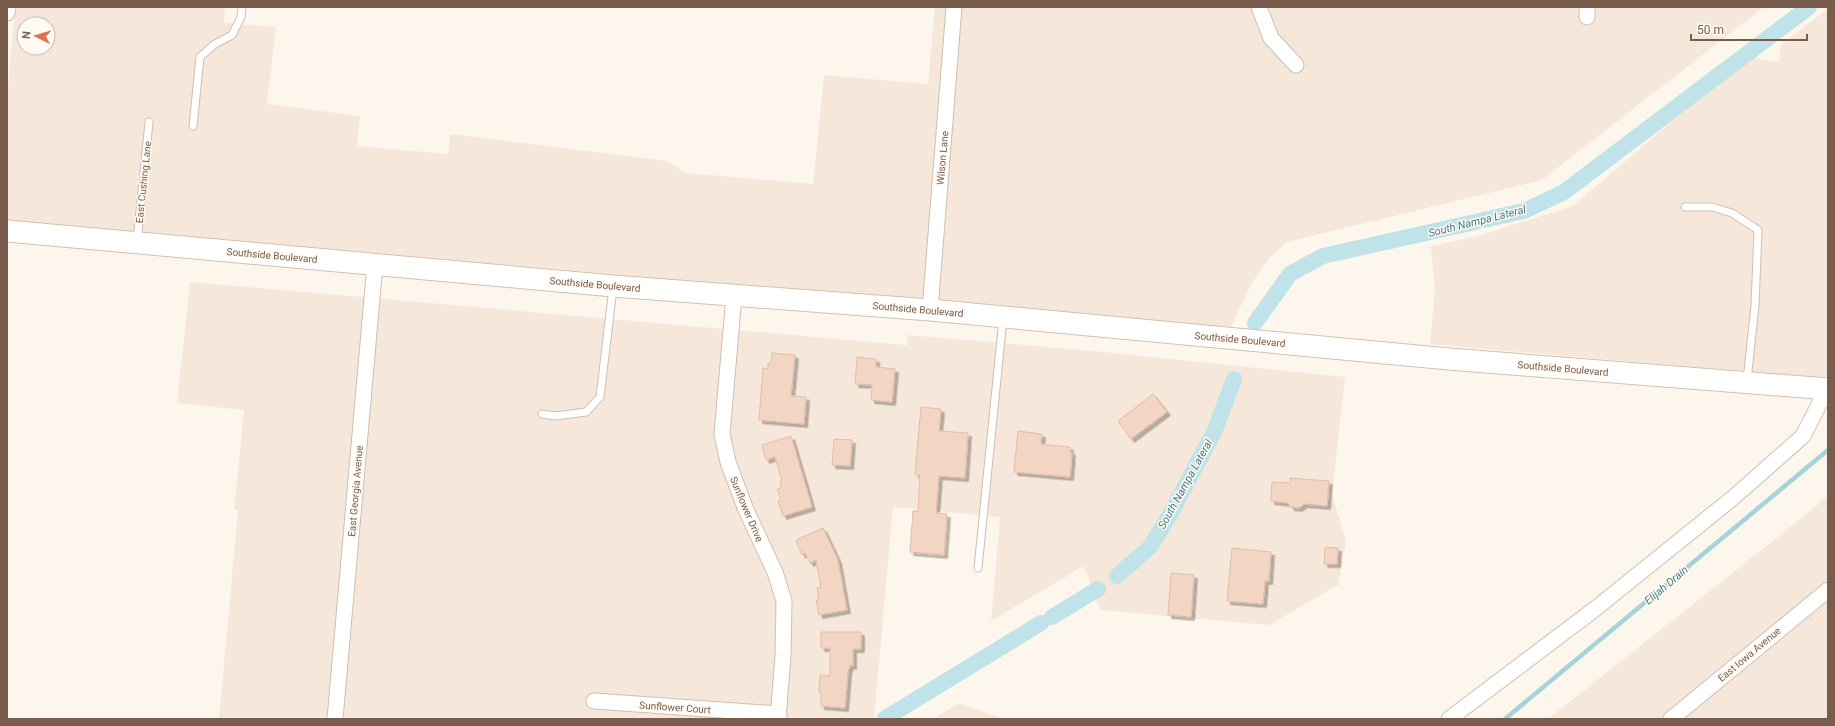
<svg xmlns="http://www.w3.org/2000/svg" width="1835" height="726" font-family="Roboto,sans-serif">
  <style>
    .residential { fill: #f5e8da; fill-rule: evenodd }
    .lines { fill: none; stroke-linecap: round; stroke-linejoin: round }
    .stream { stroke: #a5d3da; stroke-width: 4.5 }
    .canal { stroke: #bfe3e8; stroke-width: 16 }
    .building { fill: #f3d5c3; stroke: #e6bba3; filter: url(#shadow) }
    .lane-casing { stroke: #d1beb0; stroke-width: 9 }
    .street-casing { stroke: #d1beb0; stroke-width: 17 }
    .secondary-casing { stroke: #d6c0b0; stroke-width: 23 }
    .lane { stroke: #fff; stroke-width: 7 }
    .street { stroke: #fff; stroke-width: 15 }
    .secondary { stroke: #fff; stroke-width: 21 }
    .labels { text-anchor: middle; stroke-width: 3; stroke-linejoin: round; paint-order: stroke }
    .street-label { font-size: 10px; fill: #7a5c4d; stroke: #fffaf3 }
    .water-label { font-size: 11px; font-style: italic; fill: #437c86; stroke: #fffaf3 }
  </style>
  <defs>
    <filter id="shadow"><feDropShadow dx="3.5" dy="3.5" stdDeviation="0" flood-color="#0004"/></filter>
  </defs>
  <rect width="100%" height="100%" fill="#fdf6ec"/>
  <g class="residential">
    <path d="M15 7H225L224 23 276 27 267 104 360 116 357 146 448 154 450 134 668 161 686 173 813 184 824 75 928 84 935 7H1764L1542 180 1287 242 1269 258 1250 286 1231 327 629 276 7 220V96ZM24 24H48V48H24Z"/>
    <path d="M1828 8V379L1430 344 1435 290 1431 246 1475 237 1573 206 1677 117 1753 58 1779 62 1781 45Z"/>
    <path d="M190 282 907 345 908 335 1104 352 1345 377 1332 494 1346 541 1338 585 1269 625 1100 610 1084 566 991 621 1000 517 893 507 874 719H219L238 510 234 509 244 410 177 403Z"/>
    <path d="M1828 496V719H1548L1783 533Z"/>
    <path d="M959 703 1004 719H933Z"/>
  </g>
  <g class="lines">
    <path class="stream" d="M1505 719 1828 450"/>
    <g class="canal">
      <path d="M1255 323 1290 274 1323 256 1524 211 1564 192 1809 7"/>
      <path d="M1117 576 1150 547 1171 513 1215 430 1234 379"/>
      <path d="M1052 617 1098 589"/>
      <path d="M884 719 1041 623"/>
    </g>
  </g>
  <g class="building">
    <path d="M772 353 795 355 791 396 806 397 804 424 759 420 763 368 768 369V363L771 364Z"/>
    <path d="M857 357 876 359V367L895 369 892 402 871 400 872 385 855 384Z"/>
    <path d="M1153 394 1167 412 1131 439 1118 421Z"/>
    <path d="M921 407 941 409 939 431 968 433 965 478 939 476 936 513 947 514 944 555 910 552 913 511H918L920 475H915Z"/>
    <path d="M1018 431 1042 434 1041 444 1070 447V452H1072L1070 477 1014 472Z"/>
    <path d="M791 436 812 507 783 516 778 501 781 500 777 489 781 488 780 482 782 481 775 457 766 460 762 445Z"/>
    <path d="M834 439 852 440 850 466 832 465Z"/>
    <path d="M1290 478 1329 481 1327 506 1304 504 1299 508 1291 507 1288 503 1271 501 1272 482 1290 483Z"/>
    <path d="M823 528 838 560 847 610 819 615 816 600H819L817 588H821L816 560 810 563 805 553 802 555 796 540Z"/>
    <path d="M1325 547 1338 548 1337 564H1324Z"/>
    <path d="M1232 548 1271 552 1269 581H1265L1263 604 1227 601Z"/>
    <path d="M1171 573 1194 575 1191 617 1168 615Z"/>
    <path d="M821 632H861V649H853V666L850 665 848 672 845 708 821 706V692H819L820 675 830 676V648H821Z"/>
  </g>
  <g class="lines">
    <g class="lane-casing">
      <g id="lane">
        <path d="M193 126 200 57 215 44 232 35 241 17 242 7"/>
        <path d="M1685 207H1712L1732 213 1758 230 1755 306 1747 380"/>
        <path d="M137 241 149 122"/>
        <path d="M542 414 555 416 586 412 600 397 613 288"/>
        <path d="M978 568 1003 319"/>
      </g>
    </g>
    <g class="street-casing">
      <g id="street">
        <path d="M1259 7 1271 38 1296 65"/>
        <path d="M7 13 8 7"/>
        <path d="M1587 17V7"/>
        <path d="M734 296 722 434 728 462 746 510 775 572 784 601 783 656 778 719"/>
        <path d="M930 310 954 7"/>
        <path d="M594 701 779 714"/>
        <path d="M335 719 375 264"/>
        <path d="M1449 719 1595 609 1734 497 1803 436 1827 389"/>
        <path d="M1671 719 1828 590"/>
      </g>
    </g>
    <g class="secondary-casing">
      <path id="secondary" d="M7 231 613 286 930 310 1449 359 1828 389"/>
    </g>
    <use href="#lane" class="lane"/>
    <use href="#street" class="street"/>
    <use href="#secondary" class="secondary"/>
  </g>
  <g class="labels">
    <g class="street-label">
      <text transform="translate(942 158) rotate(-85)" y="4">Wilson Lane</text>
      <text transform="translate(143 182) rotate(-84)" y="4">East Cushing Lane</text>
      <text transform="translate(272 255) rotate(5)" y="4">Southside Boulevard</text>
      <text transform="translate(595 284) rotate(5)" y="4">Southside Boulevard</text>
      <text transform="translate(918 309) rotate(5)" y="4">Southside Boulevard</text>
      <text transform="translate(1240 339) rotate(5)" y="4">Southside Boulevard</text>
      <text transform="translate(1563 368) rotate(5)" y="4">Southside Boulevard</text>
      <text transform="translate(355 491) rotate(-85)" y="4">East Georgia Avenue</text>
      <text transform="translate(747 509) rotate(67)" y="4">Sunflower Drive</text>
      <text transform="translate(1749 654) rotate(-40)" y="4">East Iowa Avenue</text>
      <text transform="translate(675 707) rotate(4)" y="4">Sunflower Court</text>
    </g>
    <g class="water-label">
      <text transform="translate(1477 221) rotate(-14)" y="4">South Nampa Lateral</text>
      <text transform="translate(1185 484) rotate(-61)" y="4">South Nampa Lateral</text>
      <text transform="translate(1666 585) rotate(-40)" y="4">Elijah Drain</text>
    </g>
  </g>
  <rect width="1835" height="726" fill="none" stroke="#7a5c4d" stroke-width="16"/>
  <g transform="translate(36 36) rotate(275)"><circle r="19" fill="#fffaf3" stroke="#cabbb1"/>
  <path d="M0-3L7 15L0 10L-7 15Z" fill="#e76f51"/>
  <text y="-6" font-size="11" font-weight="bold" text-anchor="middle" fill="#7a5c4d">N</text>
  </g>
  <path d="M1691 34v6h116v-6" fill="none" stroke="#7a5c4d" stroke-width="2"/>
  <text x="1697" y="34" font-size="12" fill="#7a5c4d" stroke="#fffaf3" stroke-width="3" paint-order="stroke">50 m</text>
</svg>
